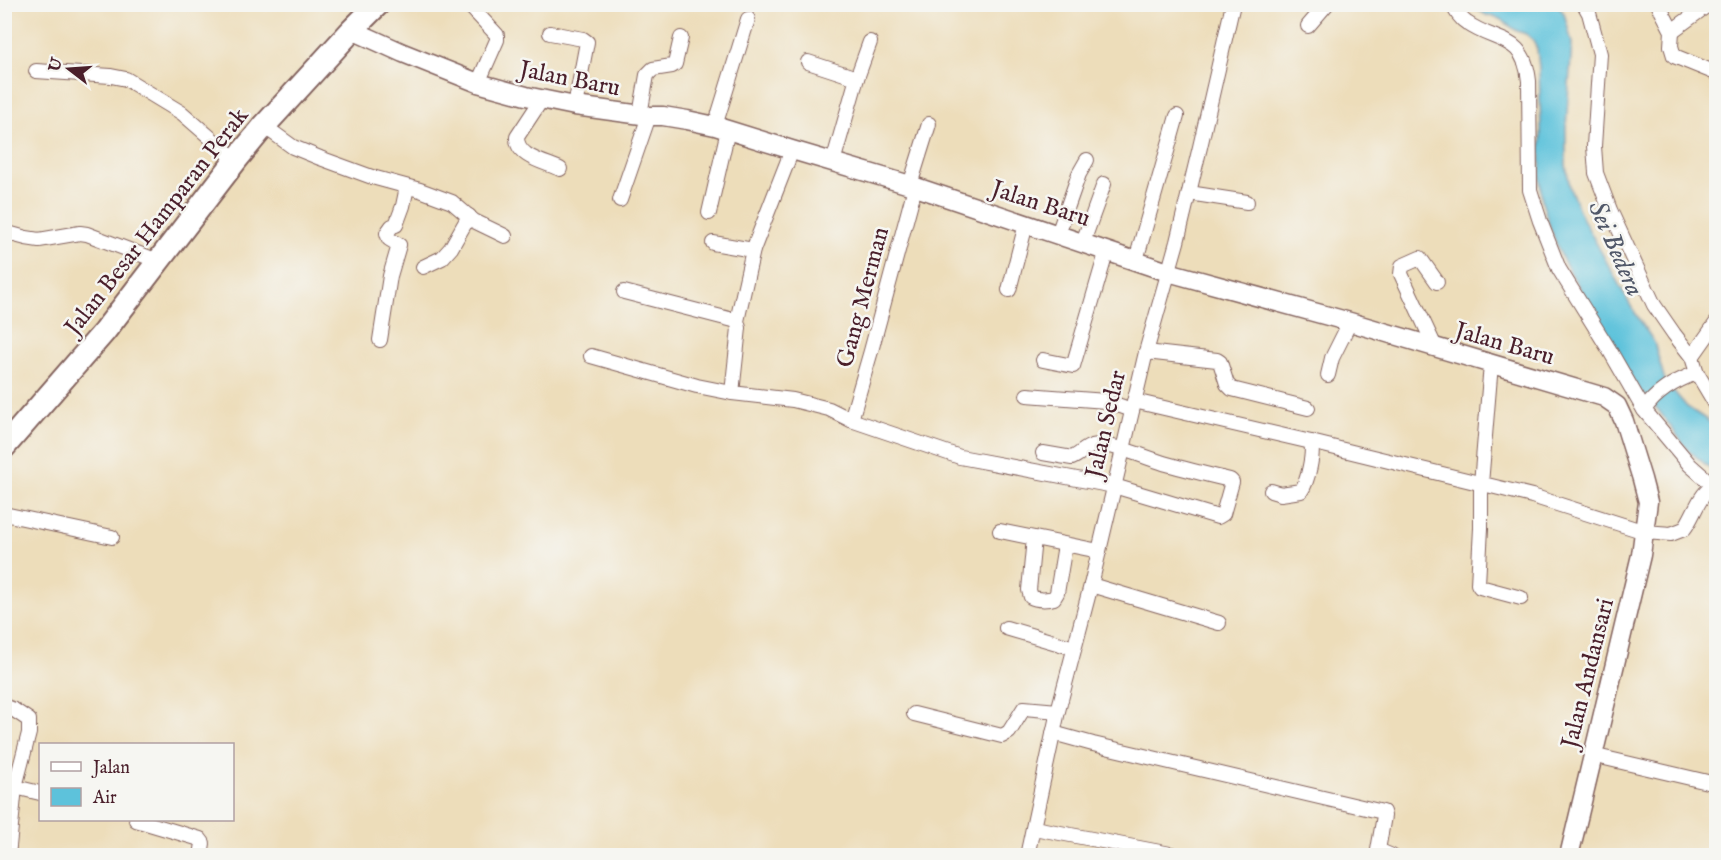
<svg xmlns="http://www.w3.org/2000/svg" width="1721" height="860" font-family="'IM FELL English',serif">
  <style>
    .water { fill: #5dc2db; stroke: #547083; stroke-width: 1.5 }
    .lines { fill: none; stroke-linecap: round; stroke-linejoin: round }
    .minor-casing { stroke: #83625d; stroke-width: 16 }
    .tertiary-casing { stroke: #83625d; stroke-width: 21 }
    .primary-casing { stroke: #83625d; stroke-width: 26 }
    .minor { stroke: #fff; stroke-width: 14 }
    .tertiary { stroke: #fff; stroke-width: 18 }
    .primary { stroke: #fff; stroke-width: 22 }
    .labels { text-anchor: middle; stroke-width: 5; stroke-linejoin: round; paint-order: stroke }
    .street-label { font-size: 24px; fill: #4a1f2b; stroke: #f6f6f2 }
    .water-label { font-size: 26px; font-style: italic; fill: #515869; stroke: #f6f6f2 }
  </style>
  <rect width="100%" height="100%" fill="#f6f6f2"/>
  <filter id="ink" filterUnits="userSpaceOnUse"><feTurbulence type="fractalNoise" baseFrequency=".0167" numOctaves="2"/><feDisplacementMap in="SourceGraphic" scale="12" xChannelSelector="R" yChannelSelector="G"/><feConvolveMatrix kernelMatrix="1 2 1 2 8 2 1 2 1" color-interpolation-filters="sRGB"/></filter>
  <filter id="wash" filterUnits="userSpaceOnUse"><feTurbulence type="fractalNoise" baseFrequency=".008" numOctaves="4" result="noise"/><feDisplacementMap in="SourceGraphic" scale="24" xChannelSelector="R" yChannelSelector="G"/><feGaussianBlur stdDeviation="1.35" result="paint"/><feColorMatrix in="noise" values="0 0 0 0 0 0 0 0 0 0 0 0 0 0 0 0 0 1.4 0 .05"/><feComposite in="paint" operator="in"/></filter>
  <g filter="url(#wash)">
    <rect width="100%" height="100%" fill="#edddba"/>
    <path class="water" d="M1470 5H1557L1564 13 1572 43 1566 127V165L1570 188 1582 217 1632 308 1654 342 1665 381 1687 407 1716 426V473L1688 450 1659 411 1637 387 1562 258 1551 230 1542 202 1540 180 1541 132 1539 68 1537 49 1533 40 1526 34 1517 31 1500 19 1486 15Z"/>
  </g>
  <g filter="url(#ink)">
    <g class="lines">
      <g class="minor-casing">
        <g id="minor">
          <path d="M468 4 497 35V40L478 83"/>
          <path d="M1452 4C1456 11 1460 19 1467 23 1497 44 1524 34 1529 81L1530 190 1540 221 1559 269 1610 351 1644 410 1690 465 1716 488"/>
          <path d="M1584 4 1589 13 1600 54 1594 146 1596 173 1610 210 1654 305 1674 334 1692 357 1697 373 1716 405"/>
          <path d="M1658 4 1672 31 1671 46 1674 56 1716 73"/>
          <path d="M1308 26 1327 4"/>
          <path d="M1672 31 1709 4"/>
          <path d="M550 33 583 39 587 42 575 106"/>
          <path d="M808 62 857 78"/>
          <path d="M36 71 111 76 126 79 182 113 236 160"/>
          <path d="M542 99 517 137C516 157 545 162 560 169"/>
          <path d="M640 115 647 75 653 69 672 66 675 64 681 38"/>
          <path d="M264 126 293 147 320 158 372 177 420 190 452 202 474 221 505 236"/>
          <path d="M715 126 748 19"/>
          <path d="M833 162 857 78 870 42"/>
          <path d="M910 185 929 124"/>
          <path d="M1189 193 1247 202"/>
          <path d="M620 200 649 116"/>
          <path d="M709 213 728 130"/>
          <path d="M4 232 26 238 39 240 80 233 87 234 158 261"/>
          <path d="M1058 234 1079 174 1087 160"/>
          <path d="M1083 242 1104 184"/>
          <path d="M713 243 753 250"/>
          <path d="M1136 260 1177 116"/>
          <path d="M423 267 442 258 451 248 469 216"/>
          <path d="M1009 290 1026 224"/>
          <path d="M624 292 737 321"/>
          <path d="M380 340 390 276 399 245 389 239 387 233 392 226 396 225 403 206 407 187"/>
          <path d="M1436 349 1401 274 1402 266 1420 258 1437 282"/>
          <path d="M1146 352 1217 360 1220 362 1227 384 1232 389 1308 408"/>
          <path d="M591 356 697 386 732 393 793 400 829 409 851 420 960 457 1114 486 1218 517 1223 514 1232 482 1230 480C1209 475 1188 470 1167 464 1149 459 1109 441 1092 446 1084 448 1080 455 1072 458L1043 453"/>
          <path d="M1692 357 1716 323"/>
          <path d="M1043 360 1073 366 1107 250"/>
          <path d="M1491 364 1481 484V528L1478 584 1480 587 1521 598"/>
          <path d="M1328 375 1332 358 1350 322"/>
          <path d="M732 393 739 328 737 321 753 250 792 150"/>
          <path d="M1027 395 1106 401 1132 410"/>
          <path d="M1134 401 1311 442 1532 496 1645 532 1671 534 1684 529C1693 518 1699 495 1710 489L1716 492"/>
          <path d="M1644 410C1656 392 1677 380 1697 373"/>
          <path d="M851 420 871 351 915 187"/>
          <path d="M1271 491 1281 494 1301 491C1308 481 1314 454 1311 442"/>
          <path d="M4 514 112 537"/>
          <path d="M1000 531 1099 551"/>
          <path d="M1034 538 1029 590 1031 597C1037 600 1047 600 1054 598L1057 593 1065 545"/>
          <path d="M1091 585 1219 623"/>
          <path d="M1006 628 1074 648"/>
          <path d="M4 706 14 710 29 720V733L15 787 8 856"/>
          <path d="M914 714 1002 736 1009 732 1024 708 1058 711"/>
          <path d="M1053 733 1093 744 1383 812 1384 816 1378 850 1392 856"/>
          <path d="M1592 755 1716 784"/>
          <path d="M15 787 40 793"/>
          <path d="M136 820 200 839 203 843 201 856"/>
          <path d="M1034 828 1181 856"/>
          <path d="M1027 856 1058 711 1091 585 1146 352 1177 242 1200 147 1233 4"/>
        </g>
      </g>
      <g class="tertiary-casing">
        <path id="tertiary" d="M352 30 403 53 478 83 526 96 575 106 649 116H663L687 120 715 126 792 150 910 185 1168 272 1350 322 1604 397 1617 406 1624 421 1642 479 1648 502 1641 555 1569 856"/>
      </g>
      <g class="primary-casing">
        <path id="primary" d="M4 447 104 332 236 160 264 126 352 30 378 4"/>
      </g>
      <use href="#minor" class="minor"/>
      <use href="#tertiary" class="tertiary"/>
      <use href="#primary" class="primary"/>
    </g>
  </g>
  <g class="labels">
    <g class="street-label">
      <text transform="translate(570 78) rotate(11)" y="8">Jalan Baru</text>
      <text transform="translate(1041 203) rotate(18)" y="8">Jalan Baru</text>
      <text transform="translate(156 221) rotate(-52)" y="8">Jalan Besar Hamparan Perak</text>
      <text transform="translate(862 297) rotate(-75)" y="8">Gang Merman</text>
      <text transform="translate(1505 343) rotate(16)" y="8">Jalan Baru</text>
      <text transform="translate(1105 424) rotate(-77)" y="8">Jalan Sedar</text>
      <text transform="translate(1587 673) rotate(-76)" y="8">Jalan Andansari</text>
    </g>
    <g class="water-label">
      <text transform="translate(1617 248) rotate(66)" y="9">Sei Bedera</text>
    </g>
  </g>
  <rect width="1721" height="860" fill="none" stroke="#f6f6f2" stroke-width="24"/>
  <rect x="39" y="743" width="195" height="78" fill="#f6f6f2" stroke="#b1a0a2" stroke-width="1.5"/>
  <rect x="51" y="762" width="30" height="9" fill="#ffffff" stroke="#b1a0a2" stroke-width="1.5"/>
  <text x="93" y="773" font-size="18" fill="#4a1f2b">Jalan</text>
  <rect x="51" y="788" width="30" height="18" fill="#5dc2db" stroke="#b1a0a2" stroke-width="1.5"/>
  <text x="93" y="803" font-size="18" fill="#4a1f2b">Air</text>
  <g transform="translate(69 69) rotate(287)" stroke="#f6f6f2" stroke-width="4.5" paint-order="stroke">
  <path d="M0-4.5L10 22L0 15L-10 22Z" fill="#4a1f2b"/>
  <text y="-9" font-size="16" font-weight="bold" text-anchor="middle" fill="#4a1f2b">U</text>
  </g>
</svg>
